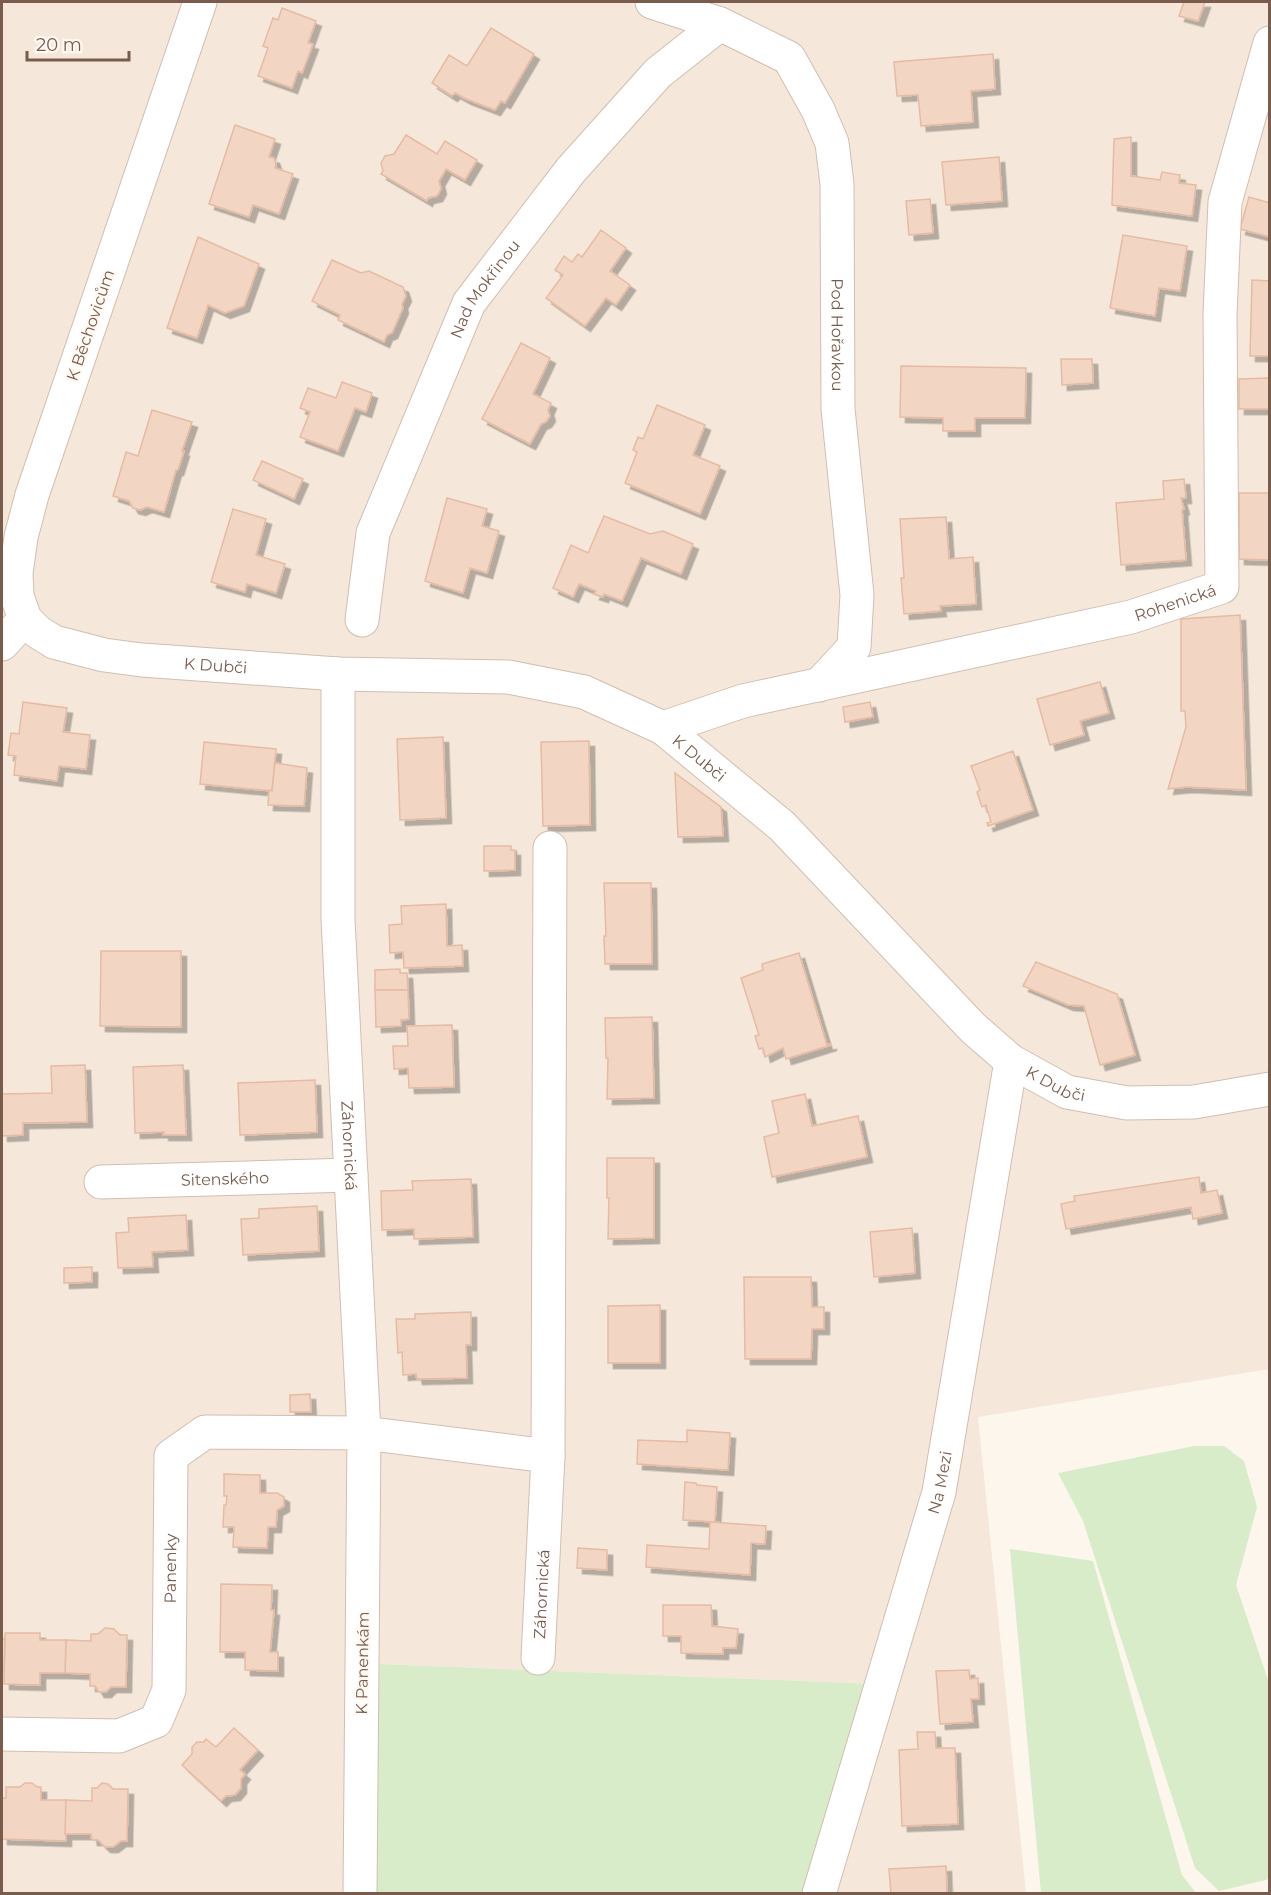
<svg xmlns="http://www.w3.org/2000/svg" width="1271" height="1895" font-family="Montserrat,sans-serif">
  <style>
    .residential { fill: #f5e8da }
    .green { fill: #d8ecc9 }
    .building { fill: #f3d5c3; stroke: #e6bba3; stroke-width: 1.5; filter: url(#shadow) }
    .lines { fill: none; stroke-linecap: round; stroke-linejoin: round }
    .minor-casing { stroke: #d1beb0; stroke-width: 35 }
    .tertiary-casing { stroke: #d1beb0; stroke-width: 35 }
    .minor { stroke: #fff; stroke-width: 33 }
    .tertiary { stroke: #fff; stroke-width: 33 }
    .labels { text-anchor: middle; stroke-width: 5; stroke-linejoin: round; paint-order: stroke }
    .street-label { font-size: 16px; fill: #7a5c4d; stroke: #fffaf3 }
  </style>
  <defs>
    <filter id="shadow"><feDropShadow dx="5.5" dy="5.5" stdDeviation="0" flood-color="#0004"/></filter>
  </defs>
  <rect width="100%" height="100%" fill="#fdf6ec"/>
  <path class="residential" d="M2 2H1269V1369L978 1417 1026 1893H829L877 1684 380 1664 361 1893 2 1894Z"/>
  <g class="green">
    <path d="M1194 1446H1224L1244 1461 1257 1507 1236 1585 1269 1683V1878L1266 1880 1219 1891 1195 1868 1083 1521 1058 1473Z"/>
    <path d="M1010 1549 1093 1561 1182 1875 1196 1893H1041Z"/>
    <path d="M380 1664 877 1684 829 1893 361 1894Z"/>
  </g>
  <g class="building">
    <path d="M1184 2H1205L1198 21 1179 16Z"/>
    <path d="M282 8 316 21 308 43 313 44 302 73 298 71 292 88 258 76 268 48 263 46 273 18 278 20Z"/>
    <path d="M491 28 534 54 505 103 501 101 495 110 466 99 455 93 452 96 432 83 449 55 467 66Z"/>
    <path d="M993 54 995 89 971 91 973 122 921 126 918 95 897 96 894 62Z"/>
    <path d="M235 125 275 139 269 157 274 158 276 164 275 168 293 174 279 214 253 205 249 217 209 204Z"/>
    <path d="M406 135 437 154 445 141 477 160 465 180 446 169 439 181 441 189 437 196 428 198 427 201 381 174 383 171 381 163 385 156 394 154Z"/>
    <path d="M1131 137V176L1160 180 1162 172 1180 175 1179 183 1196 185 1192 216 1112 205 1114 139Z"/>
    <path d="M999 157 1002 201 946 205 942 162Z"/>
    <path d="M1249 197 1270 203V237L1240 229Z"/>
    <path d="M930 199 933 233 909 235 906 201Z"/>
    <path d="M601 230 626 248 610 271 630 285 616 305 606 298 585 326 546 298 563 275 555 270 564 256 572 262 578 254 582 257Z"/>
    <path d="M1123 235 1187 246 1180 291 1159 288 1155 316 1110 308Z"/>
    <path d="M198 237 259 264 244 306 225 313 208 305 197 338 167 328Z"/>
    <path d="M332 260 361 273 369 271 403 287 406 296 402 304 403 308 392 333 387 335 384 342 338 320 340 315 312 301Z"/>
    <path d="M1252 280 1270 281V356H1250Z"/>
    <path d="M521 343 550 358 533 394 551 403 548 410 550 416 546 422 541 424 530 444 482 419Z"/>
    <path d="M1061 359H1092L1093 383 1062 385Z"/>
    <path d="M901 366 1026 368 1025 418H975V431H943V418L900 417Z"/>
    <path d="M1270 378V409H1239V379Z"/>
    <path d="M342 382 372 393 366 412 355 408 338 451 300 437 310 412 300 408 308 388 336 398Z"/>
    <path d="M657 405 705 425 693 455 720 466 700 514 625 483 637 452 633 450 638 437 643 439Z"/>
    <path d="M152 410 192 422 182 451H184L178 470H176L164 512 147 507 140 510 133 508 129 501 113 496 126 452 138 456Z"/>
    <path d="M262 461 303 479 294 499 253 480Z"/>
    <path d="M1184 479 1186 498H1181L1184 509 1182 510 1186 560 1121 565 1116 503 1164 499 1163 481Z"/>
    <path d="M1239 493H1270V560L1239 559Z"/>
    <path d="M447 498 487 509 482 526 499 531 487 573 470 568 463 593 425 581Z"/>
    <path d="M233 509 266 519 256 555 285 564 276 593 247 584 245 592 211 582Z"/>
    <path d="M604 516 650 534 663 531 693 544 681 574 641 558 622 601 604 594 603 597 594 594 596 591 579 584 573 597 553 588 571 545 588 553Z"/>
    <path d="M946 517 949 559 973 557 976 604 940 606 941 611 904 614 901 578H904L900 519Z"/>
    <path d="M1240 615 1246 790 1187 787 1168 789 1186 727 1185 711H1181V619Z"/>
    <path d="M1100 682 1109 713 1080 721 1084 735 1050 745 1037 699Z"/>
    <path d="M23 702 67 708 63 732 90 735 86 769 59 766 57 781 14 775 16 756 8 755 11 733 19 734Z"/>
    <path d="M870 702 873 717 845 722 843 707Z"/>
    <path d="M443 737 446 818 400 820 397 739Z"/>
    <path d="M589 741 590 825 543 826 541 742Z"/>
    <path d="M204 742 276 749 272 791 200 784Z"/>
    <path d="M1013 751 1033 810 988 826 987 823 991 822 986 805 982 807 977 792 980 790 971 766Z"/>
    <path d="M275 763 307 768 304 806 268 805 269 790 272 791Z"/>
    <path d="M675 773 721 807 723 836 678 837Z"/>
    <path d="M484 846H511V850H515V870L484 871Z"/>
    <path d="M604 883H651L652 964H605L604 936H606Z"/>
    <path d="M446 904 447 946 462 945 463 966 404 968 403 952 390 953 389 925 402 924 401 906Z"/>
    <path d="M101 951H181V1027L100 1026Z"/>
    <path d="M799 953 827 1045 831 1044V1045L786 1059 783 1048 765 1057 763 1048 759 1049 755 1036 759 1035 741 978 763 970 762 964Z"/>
    <path d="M1036 962 1117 994 1135 1055 1100 1065 1084 1006 1068 1005 1023 986Z"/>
    <path d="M400 969V973H407L408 990H375V970Z"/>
    <path d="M375 990H408L409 1019 401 1020V1026L376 1027Z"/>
    <path d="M652 1017 654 1098 607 1099 608 1058H606L605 1018Z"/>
    <path d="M452 1025 454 1087 409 1088 408 1068 394 1069 393 1046H408L407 1026Z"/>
    <path d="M85 1065 87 1122 23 1123V1135L2 1136V1094L52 1093 51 1066Z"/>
    <path d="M183 1065 186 1135H163L164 1132 135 1133 133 1067Z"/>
    <path d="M315 1080 317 1132 240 1135 238 1083Z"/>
    <path d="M805 1094 812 1126 858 1116 867 1157 772 1177 764 1137 779 1133 772 1101Z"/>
    <path d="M607 1158H654V1238L608 1239 609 1198H607Z"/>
    <path d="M1199 1177 1201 1193 1217 1190 1222 1213 1193 1219 1191 1207 1066 1229 1061 1204 1075 1201 1074 1196Z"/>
    <path d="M471 1179 473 1237 414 1239V1229L382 1230 381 1191 413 1190 412 1181Z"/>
    <path d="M317 1206 319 1251 243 1255 241 1219 259 1218V1209Z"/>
    <path d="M186 1215 188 1250 152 1252 153 1267 118 1268 116 1233 129 1232 128 1218Z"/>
    <path d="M912 1228 915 1273 874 1277 870 1232Z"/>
    <path d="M92 1267V1282L64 1283V1268Z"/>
    <path d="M744 1277H811L812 1307H824V1329H812L811 1359H745Z"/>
    <path d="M660 1305V1363H608V1306Z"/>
    <path d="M471 1312V1345H466L467 1378 417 1379 416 1374 403 1375 402 1352 398 1353 396 1319H415V1314Z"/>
    <path d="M310 1394 311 1412H290V1395Z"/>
    <path d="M687 1430 730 1433 728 1470 637 1464 638 1440 687 1442Z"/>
    <path d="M224 1474 260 1475V1493H277L284 1497V1506L277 1510 276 1527H268L267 1548 233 1547 234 1527H223L224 1505H226L227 1496H224Z"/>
    <path d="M685 1482 696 1483 697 1485 717 1487 715 1522 683 1520Z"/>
    <path d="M710 1522 766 1526 765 1544 751 1543 750 1575 646 1567 647 1545 709 1549Z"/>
    <path d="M578 1548 607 1550V1570L577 1568Z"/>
    <path d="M221 1584 272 1585 271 1610H274L270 1652H278V1671L245 1670V1652H220Z"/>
    <path d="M663 1605H711L712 1626 738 1629 736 1648H723V1654L681 1653V1636H663Z"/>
    <path d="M105 1628 114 1629 120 1635H127L126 1687H111L106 1692H99L95 1686H90V1674L65 1673 66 1640 91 1641V1634H98Z"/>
    <path d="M5 1633H40V1640H66L65 1673H40V1685L4 1684Z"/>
    <path d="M2 1639H5L4 1672H2Z"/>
    <path d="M969 1670 970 1679 978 1678 979 1699H971L973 1722 940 1724 936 1671Z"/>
    <path d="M234 1728 258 1750 240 1770 245 1774 241 1779V1788L235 1795 226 1796 221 1801 182 1765 192 1754V1747L197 1742H204L206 1739 216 1747Z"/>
    <path d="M917 1732H935L936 1748H955L958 1824 902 1826 899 1750 918 1749Z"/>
    <path d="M25 1783H32L37 1787H41V1800H66V1841L2 1839V1798H6V1787H20Z"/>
    <path d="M102 1783 108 1784 113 1789H128L127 1841H121L113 1847H105L98 1840H92L91 1834H65L66 1800 92 1801V1788H97Z"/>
    <path d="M946 1866 947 1894H891L889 1869Z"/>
  </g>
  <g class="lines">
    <g class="minor-casing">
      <g id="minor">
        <path id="s1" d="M652 2 720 24 789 58 818 110 832 143 837 184 838 409 857 595 854 647 819 685"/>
        <path id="s2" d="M362 620 373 533 469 303 571 170 658 73 720 24"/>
        <path d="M2 644 25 619"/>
        <path id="s3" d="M338 674V919L364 1433 548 1456"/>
        <path id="s4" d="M663 728 743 701 1131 617 1222 587 1220 314 1225 202 1270 43"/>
        <path id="s5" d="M101 1182 351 1175"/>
        <path id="s6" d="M538 1658 548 1456 550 848"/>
        <path id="s7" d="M2 1734 119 1736 156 1721 169 1690 171 1456 205 1432 364 1433 360 1894"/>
        <path id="s8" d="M819 1894 939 1492 1011 1061"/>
      </g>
    </g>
    <g class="tertiary-casing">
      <g id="tertiary">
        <path id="s9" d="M200 2 32 495 21 537 16 573 17 596 25 619 38 632 54 642 104 655 142 660 338 674 508 677 584 692 663 728 782 826 973 1028 1011 1061 1067 1092 1127 1103 1194 1102 1270 1089"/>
      </g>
    </g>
    <use href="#minor" class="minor"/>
    <use href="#tertiary" class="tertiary"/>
  </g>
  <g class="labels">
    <g class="street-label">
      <text dy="6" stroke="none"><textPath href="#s2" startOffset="357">Nad Mokřinou</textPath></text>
      <text transform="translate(90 325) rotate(-71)" y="6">K Běchovicům</text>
      <text dy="6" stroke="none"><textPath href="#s1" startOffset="436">Pod Hořavkou</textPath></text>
      <text dy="6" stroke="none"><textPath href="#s4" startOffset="528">Rohenická</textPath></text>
      <text dy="6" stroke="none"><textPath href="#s9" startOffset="849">K Dubči</textPath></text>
      <text dy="6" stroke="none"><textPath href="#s9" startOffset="1353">K Dubči</textPath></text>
      <text dy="6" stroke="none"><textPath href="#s9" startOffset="1839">K Dubči</textPath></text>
      <text dy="6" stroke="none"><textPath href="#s3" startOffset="472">Záhornická</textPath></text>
      <text dy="6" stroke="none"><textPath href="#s5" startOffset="124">Sitenského</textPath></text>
      <text dy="6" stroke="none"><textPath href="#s8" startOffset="429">Na Mezi</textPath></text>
      <text dy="6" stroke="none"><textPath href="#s7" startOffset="312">Panenky</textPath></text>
      <text dy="6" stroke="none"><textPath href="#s6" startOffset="64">Záhornická</textPath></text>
      <text transform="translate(362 1663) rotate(-89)" y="6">K Panenkám</text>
    </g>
  </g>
  <rect width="1271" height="1895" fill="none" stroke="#7a5c4d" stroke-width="6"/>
  <path d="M27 51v9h102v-9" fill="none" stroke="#7a5c4d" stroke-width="3"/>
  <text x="36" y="51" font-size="18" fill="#7a5c4d" stroke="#fffaf3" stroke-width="4.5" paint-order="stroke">20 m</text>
</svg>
